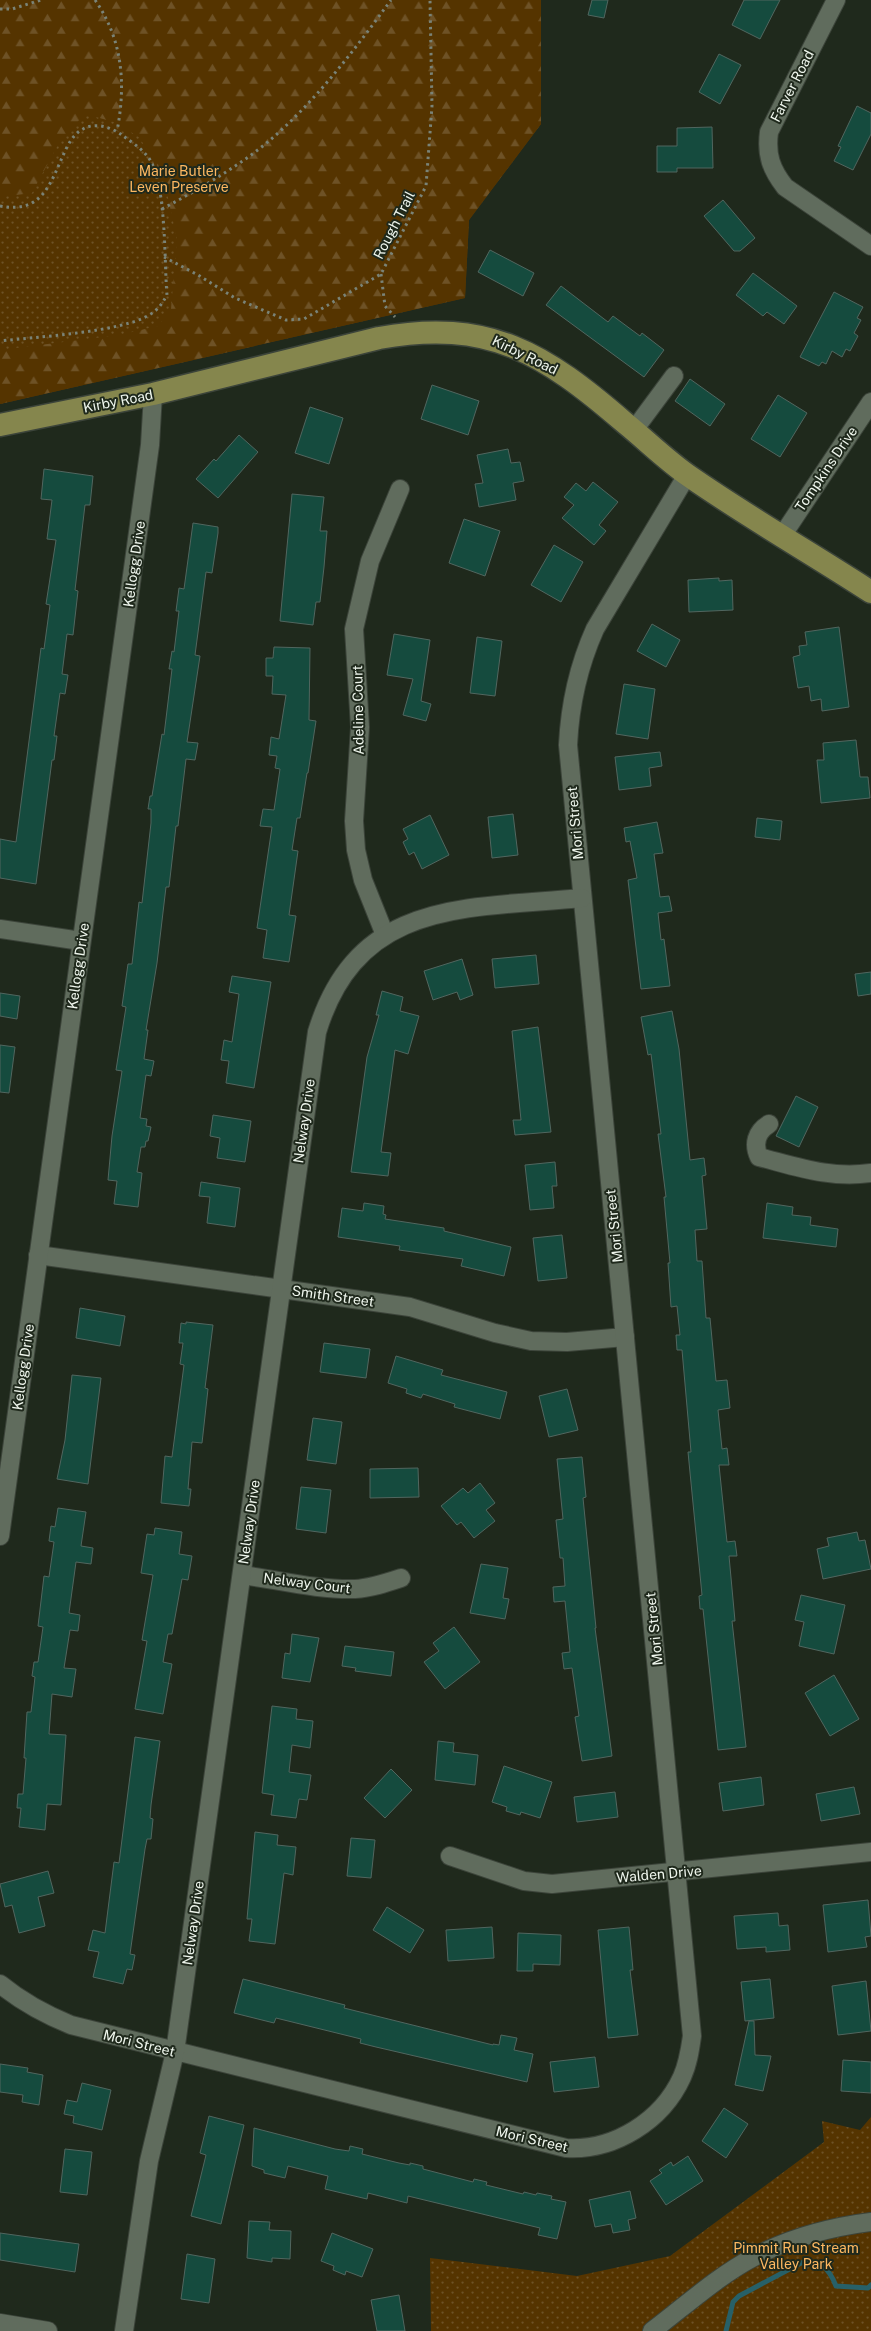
<svg xmlns="http://www.w3.org/2000/svg" width="871" height="2331" font-family="'Public Sans',sans-serif">
  <style>
    .grass { fill: url(#grass-dots) }
    .forest { fill: url(#forest-firs) }
    .lines { fill: none; stroke-linecap: round; stroke-linejoin: round }
    .stream { stroke: #276068; stroke-width: 5 }
    .building { fill: #154b3e; stroke: #51665f }
    .minor-casing { stroke: #3c443a; stroke-width: 20 }
    .major-casing { stroke: #3c443a; stroke-width: 25 }
    .path { stroke: #7a8377; stroke-width: 3; stroke-dasharray: 2.5 4; stroke-linecap: butt }
    .minor { stroke: #606c5d; stroke-width: 18 }
    .major { stroke: #85864d; stroke-width: 22 }
    .labels { text-anchor: middle; stroke-width: 4; stroke-linejoin: round; paint-order: stroke }
    .street-label { font-size: 14px; fill: #eff6ed; stroke: #1f291c }
    .park-label { font-size: 14px; fill: #fdb861; stroke: #1f291c }
  </style>
  <defs>
    <pattern id="grass-dots" width="8" height="8" patternUnits="userSpaceOnUse" patternTransform="scale(1.25)"><rect width="8" height="8" fill="#553400"/><path d="M2 2h.1M6 6h.1" fill="none" stroke="#6e5226" stroke-width="1.8" stroke-linecap="round"/></pattern>
    <pattern id="forest-firs" width="22" height="20" patternUnits="userSpaceOnUse" patternTransform="scale(1.25)"><rect width="22" height="20" fill="#553400"/><path d="M5 1l3.5 6h-7zM16 11l3.5 6h-7z" fill="#6e5226"/></pattern>
  </defs>
  <rect width="100%" height="100%" fill="#1f291c"/>
  <g class="grass">
    <path d="M0 0H541V124L469 220 465 298 0 404Z"/>
    <path d="M871 2117V2331H431L430 2258 577 2276 670 2256 824 2142 822 2121 860 2130Z"/>
  </g>
  <path class="forest" d="M0 0H541V124L469 220 465 298 0 404V350L119 335 158 326 171 309 177 239 163 175 139 137 114 122 85 114 60 141 32 193 0 197Z"/>
  <g class="lines">
    <path class="stream" d="M726 2331 733 2302 739 2296 801 2263C820 2259 829 2268 836 2286L868 2288 871 2285"/>
  </g>
  <g class="building">
    <path d="M592 0H608L604 18 588 15Z"/>
    <path d="M744 0H780L760 39 732 25Z"/>
    <path d="M719 54 741 65 720 104 699 92Z"/>
    <path d="M857 106 871 113V134L853 170 834 161 841 147 838 146Z"/>
    <path d="M712 127 713 168H677V172H657V146H677V128Z"/>
    <path d="M723 200 755 238 740 251H734L704 216Z"/>
    <path d="M490 250 534 273 523 296 478 272Z"/>
    <path d="M753 273 797 306 784 324 767 312 763 316 736 295Z"/>
    <path d="M561 286 608 322 613 316 640 336 642 333 664 350 644 377 546 305Z"/>
    <path d="M834 292 863 307 857 318 861 320 854 333 858 336 850 351 846 349 842 357 832 351 826 364 822 362 819 366 800 357Z"/>
    <path d="M690 379 725 404 710 426 675 401Z"/>
    <path d="M432 385 479 401 468 435 421 419Z"/>
    <path d="M778 395 807 413 780 457 751 439Z"/>
    <path d="M310 407 343 418 329 464 295 453Z"/>
    <path d="M239 435 258 452 218 498 196 479 214 459 216 461Z"/>
    <path d="M508 449 511 463 520 462 524 481 513 483 516 500 479 507 475 484 483 483 477 455Z"/>
    <path d="M44 469 93 476 90 505H85L75 590 78 591 73 635 67 634 62 674 68 675 65 694 60 693 54 736H57L54 760H52L36 884 0 878V839L16 842 41 648 44 649 50 605 46 604 56 540 47 539 52 500 41 499Z"/>
    <path d="M593 482 618 502 599 525 606 531 594 545 562 518 574 505 564 497 576 483 586 491Z"/>
    <path d="M292 494 324 497 320 531H327L324 567 320 602H316L313 625 280 621Z"/>
    <path d="M464 519 500 531 485 576 449 563Z"/>
    <path d="M193 523 218 527V533L212 573 206 572 195 655 200 656 187 742 198 743 195 760 186 759 178 826H176L169 887H166L157 963 146 1030H148L144 1059 154 1061 151 1076 146 1075 140 1118 147 1119 146 1126 151 1127 148 1141H146L145 1147H141L137 1172 142 1173 138 1207 114 1204 117 1181 108 1180 112 1136 122 1071 116 1070 126 1007 122 1006 128 964H132L139 902 142 903 151 823V809H148L150 796H152L162 734 164 735 172 669H169L172 651 174 652 179 611H176L179 588 184 589Z"/>
    <path d="M554 545 583 562 561 602 531 585Z"/>
    <path d="M719 578V581L732 580 733 610 689 612 688 580Z"/>
    <path d="M652 624 680 640 666 667 637 651Z"/>
    <path d="M839 627 849 707 822 711 821 699 811 701 809 686 798 688 793 657 800 655 799 646 807 645 805 632Z"/>
    <path d="M394 634 430 640 421 701 431 704 426 721 403 715 413 679 387 675Z"/>
    <path d="M477 637 502 641 495 696 470 693Z"/>
    <path d="M274 647 310 648 309 720 316 721 308 773H307L300 818H297L292 850 298 851 289 915 296 916 289 962 263 958 267 930 257 928 272 827 260 826 263 809 274 810 280 769 275 768 277 756 269 755 271 737 279 739 286 695 272 694 273 676H266V658H273Z"/>
    <path d="M624 684 655 689 648 739 616 734Z"/>
    <path d="M856 740 860 777H868L870 798 821 803 817 760H824L823 743Z"/>
    <path d="M660 752 662 766 649 768 651 786 619 790 615 757Z"/>
    <path d="M513 814 518 855 492 858 488 817Z"/>
    <path d="M430 815 449 855 422 869 414 852 409 855 403 842 408 839 403 829Z"/>
    <path d="M757 818 782 821 780 840 755 837Z"/>
    <path d="M657 822 663 853 654 854 660 897 669 896 672 911 658 913 661 940 664 939 670 986 641 989 628 880 637 878 630 841 626 842 624 828Z"/>
    <path d="M536 955 539 984 495 988 492 959Z"/>
    <path d="M462 959 473 995 460 1000 457 992 433 1000 424 971Z"/>
    <path d="M871 972V994L858 996 855 974Z"/>
    <path d="M232 976 271 982 254 1088 226 1083 229 1061 221 1060 224 1040 232 1042 239 994 229 992Z"/>
    <path d="M382 991 403 997 400 1011 419 1016 408 1054 395 1050 381 1152 391 1153 388 1176 351 1172 367 1057 379 1015H376Z"/>
    <path d="M0 993 20 996 17 1019 0 1016Z"/>
    <path d="M672 1011 679 1049 690 1160 704 1158 706 1175 702 1176 707 1229 695 1230 697 1261H702L706 1318H710L716 1381 727 1380 730 1408 718 1410 722 1449 727 1448 729 1465H719L727 1542 735 1541 737 1556H729L735 1621H732L746 1747 718 1750 703 1609H700L699 1596 702 1595 688 1452H691L682 1350H677L676 1335H680L677 1306 671 1307 668 1263H670L664 1197H666L658 1134H661L651 1054 648 1055 641 1017Z"/>
    <path d="M538 1027 551 1132 515 1135 513 1120H521L512 1031Z"/>
    <path d="M0 1045 15 1047 9 1093 0 1092Z"/>
    <path d="M796 1096 818 1107 799 1147 776 1136Z"/>
    <path d="M213 1115 251 1121 245 1162 217 1158 220 1138 210 1136Z"/>
    <path d="M555 1162 557 1186H552L554 1208 530 1210 525 1165Z"/>
    <path d="M201 1182 240 1188 235 1227 207 1223 210 1197 199 1196Z"/>
    <path d="M364 1203 384 1206 383 1214 386 1215 385 1219 444 1228V1231L511 1247 504 1276 461 1266 463 1259 399 1250 400 1246 338 1237 342 1208 363 1211Z"/>
    <path d="M767 1203 793 1207 792 1215 811 1217 810 1225 838 1229 836 1247 763 1238Z"/>
    <path d="M562 1235 567 1278 538 1281 533 1238Z"/>
    <path d="M80 1308 125 1316 120 1346 76 1338Z"/>
    <path d="M186 1322 213 1325 205 1388 208 1389 202 1443 192 1442 188 1489H191L189 1506 161 1503 165 1456 172 1457 184 1365 180 1364 183 1343H179L181 1323 186 1324Z"/>
    <path d="M324 1343 370 1349 366 1378 320 1372Z"/>
    <path d="M396 1356 443 1370 441 1375 507 1392 500 1419 454 1407 455 1404 423 1394 421 1398 406 1393 407 1389 388 1383Z"/>
    <path d="M72 1375 101 1378 88 1484 57 1479 65 1440Z"/>
    <path d="M567 1389 578 1430 549 1437 539 1396Z"/>
    <path d="M313 1418 342 1422 336 1464 307 1460Z"/>
    <path d="M582 1457 586 1497 583 1498 596 1628H595L612 1756 582 1761 575 1717 579 1716 572 1668 564 1669 562 1653 570 1652 565 1601 554 1602 553 1587 565 1586 563 1558H560L556 1520 563 1519 557 1459Z"/>
    <path d="M418 1468 419 1497 370 1498V1469Z"/>
    <path d="M480 1483 495 1503 486 1510 495 1521 474 1538 461 1522 457 1525 441 1506 463 1488 468 1493Z"/>
    <path d="M301 1487 331 1490 326 1533 296 1529Z"/>
    <path d="M58 1508 86 1512 81 1546 93 1548 91 1564 76 1562 69 1613 80 1615 78 1631 70 1630 64 1668 76 1669 72 1697 52 1694 49 1734 66 1735 61 1805 47 1804 45 1830 19 1827 21 1808H17L18 1794H23L26 1758H24L27 1712H31L35 1677 32 1676 34 1662H38L43 1627 38 1626 44 1576 49 1577 54 1542 49 1541 51 1526 55 1527Z"/>
    <path d="M155 1528 182 1532 179 1554 192 1556 188 1580 182 1579 172 1634H168L163 1662 172 1664 163 1714 135 1709 147 1641 142 1640 153 1575 141 1573 147 1534 154 1535Z"/>
    <path d="M857 1532 859 1541 865 1540 871 1569 823 1579 817 1549 829 1546 827 1538Z"/>
    <path d="M481 1564 508 1568 503 1598 509 1599 505 1619 470 1613Z"/>
    <path d="M801 1595 845 1605 834 1654 799 1646 804 1622 795 1620Z"/>
    <path d="M454 1627 480 1662 445 1689 424 1662 439 1651 433 1643Z"/>
    <path d="M292 1634 319 1638 310 1682 282 1678 285 1653 290 1654Z"/>
    <path d="M345 1646 394 1652 391 1676 355 1671 356 1668 342 1666Z"/>
    <path d="M834 1675 859 1719 830 1736 805 1693Z"/>
    <path d="M272 1706 297 1709 296 1719 313 1721 310 1748 292 1745 289 1772 311 1775 307 1800 299 1799 296 1818 271 1815 274 1795 262 1793Z"/>
    <path d="M135 1737 160 1741 151 1805 150 1818 153 1819 151 1839H147L145 1849 130 1954 135 1955 132 1970 127 1969 123 1984 93 1977 99 1952 88 1950 93 1930 105 1933 114 1862 119 1863Z"/>
    <path d="M438 1741 454 1743 453 1752 478 1755 475 1785 435 1780Z"/>
    <path d="M504 1766 552 1782 540 1818 521 1812 520 1815 506 1811 507 1807 492 1802Z"/>
    <path d="M391 1769 412 1790 385 1818 364 1798Z"/>
    <path d="M761 1777 764 1805 723 1811 719 1783Z"/>
    <path d="M854 1787 860 1814 821 1821 816 1794Z"/>
    <path d="M615 1792 618 1817 577 1822 574 1797Z"/>
    <path d="M255 1832 278 1835 277 1845 296 1847 293 1875 284 1873 275 1944 249 1941 252 1919H247Z"/>
    <path d="M351 1838 375 1840 371 1878 347 1876Z"/>
    <path d="M48 1871 54 1893 38 1897 45 1926 19 1933 12 1905 5 1907 0 1884Z"/>
    <path d="M868 1900 871 1936 865 1937 867 1947 828 1952 823 1905Z"/>
    <path d="M387 1907 424 1930 410 1953 373 1930Z"/>
    <path d="M778 1913 779 1926 788 1925 790 1950 766 1952V1947L737 1949 734 1916Z"/>
    <path d="M492 1927 494 1958 448 1961 446 1930Z"/>
    <path d="M629 1927 633 1970H630L638 2035 608 2038 598 1930Z"/>
    <path d="M518 1933 561 1935 560 1965 533 1964V1971H517Z"/>
    <path d="M243 1979 345 2005 344 2008 493 2045V2044L499 2045 501 2035 517 2038 514 2050 533 2054 527 2082 376 2047 360 2043 361 2039 276 2018 274 2023 234 2013Z"/>
    <path d="M770 1979 774 2018 745 2021 741 1982Z"/>
    <path d="M866 1981 871 2031 838 2035 832 1986Z"/>
    <path d="M749 2021H754L755 2055 771 2056 763 2091 735 2085Z"/>
    <path d="M595 2057 599 2087 554 2092 550 2062Z"/>
    <path d="M843 2060 871 2062V2093L841 2091Z"/>
    <path d="M0 2064 28 2068 27 2072 43 2075 39 2105 22 2102 23 2095 0 2092Z"/>
    <path d="M82 2083 111 2090 102 2130 73 2123 74 2116 64 2114 67 2100 77 2102Z"/>
    <path d="M724 2108 748 2124 726 2158 702 2141Z"/>
    <path d="M209 2116 244 2125 221 2224 191 2216 206 2155 200 2153Z"/>
    <path d="M254 2128 335 2149 349 2151 350 2146 363 2149 362 2154 399 2163 410 2165V2163L423 2166V2169L473 2182 474 2179 487 2182 486 2185 523 2194 524 2192 536 2195 537 2193 552 2196 551 2199 566 2202 557 2239 538 2235 540 2228 408 2196 407 2203 368 2193 367 2199 325 2189 328 2176 288 2166 285 2178 264 2173V2170L252 2166Z"/>
    <path d="M65 2149 92 2152 87 2195 60 2192Z"/>
    <path d="M688 2156 703 2181 666 2205 650 2181 662 2173 659 2170 671 2162 673 2166Z"/>
    <path d="M630 2191 636 2218 628 2220 630 2230 613 2233 611 2224 595 2227 589 2200Z"/>
    <path d="M249 2221 270 2222 269 2230 291 2231 290 2259 272 2258V2262L247 2258Z"/>
    <path d="M0 2233 79 2244 75 2272 0 2260Z"/>
    <path d="M332 2233 373 2249 362 2277 346 2271 345 2275 333 2270 334 2266 321 2261Z"/>
    <path d="M187 2254 215 2259 209 2303 181 2299Z"/>
    <path d="M399 2295 405 2331H377L371 2300Z"/>
  </g>
  <g class="lines">
    <g class="minor-casing">
      <g id="minor">
        <path d="M836 0 769 132C766 155 771 169 785 187L871 246"/>
        <path d="M634 430 674 376"/>
        <path d="M782 536 871 402"/>
        <path d="M0 929 81 941"/>
        <path d="M385 935 363 880 356 850 354 821 360 727 354 629 370 561 400 489"/>
        <path d="M769 1124C756 1132 753 1144 759 1157 798 1167 831 1179 871 1173"/>
        <path d="M38 1255 410 1307 495 1333 531 1341 567 1342 625 1337"/>
        <path d="M0 1536 150 445 153 394"/>
        <path d="M242 1575C279 1580 318 1590 355 1589 371 1588 386 1583 401 1578"/>
        <path d="M450 1856 524 1881 552 1884 871 1852"/>
        <path d="M0 1984C22 2002 44 2014 71 2025L566 2148C614 2151 662 2121 682 2077 688 2064 690 2050 692 2036L568 745C570 703 578 667 595 629L687 475"/>
        <path d="M0 2323 48 2331"/>
        <path d="M124 2331 149 2161 175 2052 317 1032C358 898 467 909 582 898"/>
        <path d="M652 2331C685 2306 718 2276 754 2257 790 2238 831 2227 871 2222"/>
      </g>
    </g>
    <g class="major-casing">
      <path id="major" d="M0 425 153 394 379 338C489 318 544 353 625 423 646 440 666 460 689 476 748 517 811 553 871 592"/>
    </g>
    <g class="path">
      <path d="M95 0C123 40 126 85 117 131"/>
      <path d="M0 9H12L41 0"/>
      <path d="M0 206C44 214 50 183 66 149 70 141 75 133 83 129 95 122 111 127 122 135 130 141 141 148 148 157 167 181 164 263 167 295 162 304 158 310 149 315 122 332 35 337 0 341"/>
      <path d="M162 209C190 194 218 178 244 160 301 121 350 56 391 0"/>
      <path d="M164 257 198 275 235 298 286 320 304 319 381 274 426 186 432 106 430 0"/>
      <path d="M381 274 385 306 395 317"/>
    </g>
    <use href="#minor" class="minor"/>
    <use href="#major" class="major"/>
  </g>
  <g class="labels">
    <g class="street-label">
      <text transform="translate(792 86) rotate(-63)" y="5">Farver Road</text>
      <text transform="translate(394 225) rotate(-63)" y="5">Rough Trail</text>
      <text transform="translate(525 355) rotate(26)" y="5">Kirby Road</text>
      <text transform="translate(118 401) rotate(-11)" y="5">Kirby Road</text>
      <text transform="translate(826 469) rotate(-56)" y="5">Tompkins Drive</text>
      <text transform="translate(134 564) rotate(-82)" y="5">Kellogg Drive</text>
      <text transform="translate(358 710) rotate(-91)" y="5">Adeline Court</text>
      <text transform="translate(575 823) rotate(-95)" y="5">Mori Street</text>
      <text transform="translate(78 966) rotate(-82)" y="5">Kellogg Drive</text>
      <text transform="translate(304 1121) rotate(-82)" y="5">Nelway Drive</text>
      <text transform="translate(614 1226) rotate(-96)" y="5">Mori Street</text>
      <text transform="translate(333 1296) rotate(8)" y="5">Smith Street</text>
      <text transform="translate(23 1367) rotate(-82)" y="5">Kellogg Drive</text>
      <text transform="translate(249 1522) rotate(-82)" y="5">Nelway Drive</text>
      <text transform="translate(307 1583) rotate(7)" y="5">Nelway Court</text>
      <text transform="translate(654 1629) rotate(-96)" y="5">Mori Street</text>
      <text transform="translate(659 1874) rotate(-5)" y="5">Walden Drive</text>
      <text transform="translate(193 1923) rotate(-82)" y="5">Nelway Drive</text>
      <text transform="translate(139 2043) rotate(14)" y="5">Mori Street</text>
      <text transform="translate(532 2139) rotate(13)" y="5">Mori Street</text>
    </g>
    <g class="park-label">
      <text x="179" y="176">Marie Butler<tspan x="179" dy="16">Leven Preserve</tspan></text>
      <text x="796" y="2253">Pimmit Run Stream<tspan x="796" dy="16">Valley Park</tspan></text>
    </g>
  </g>
</svg>
